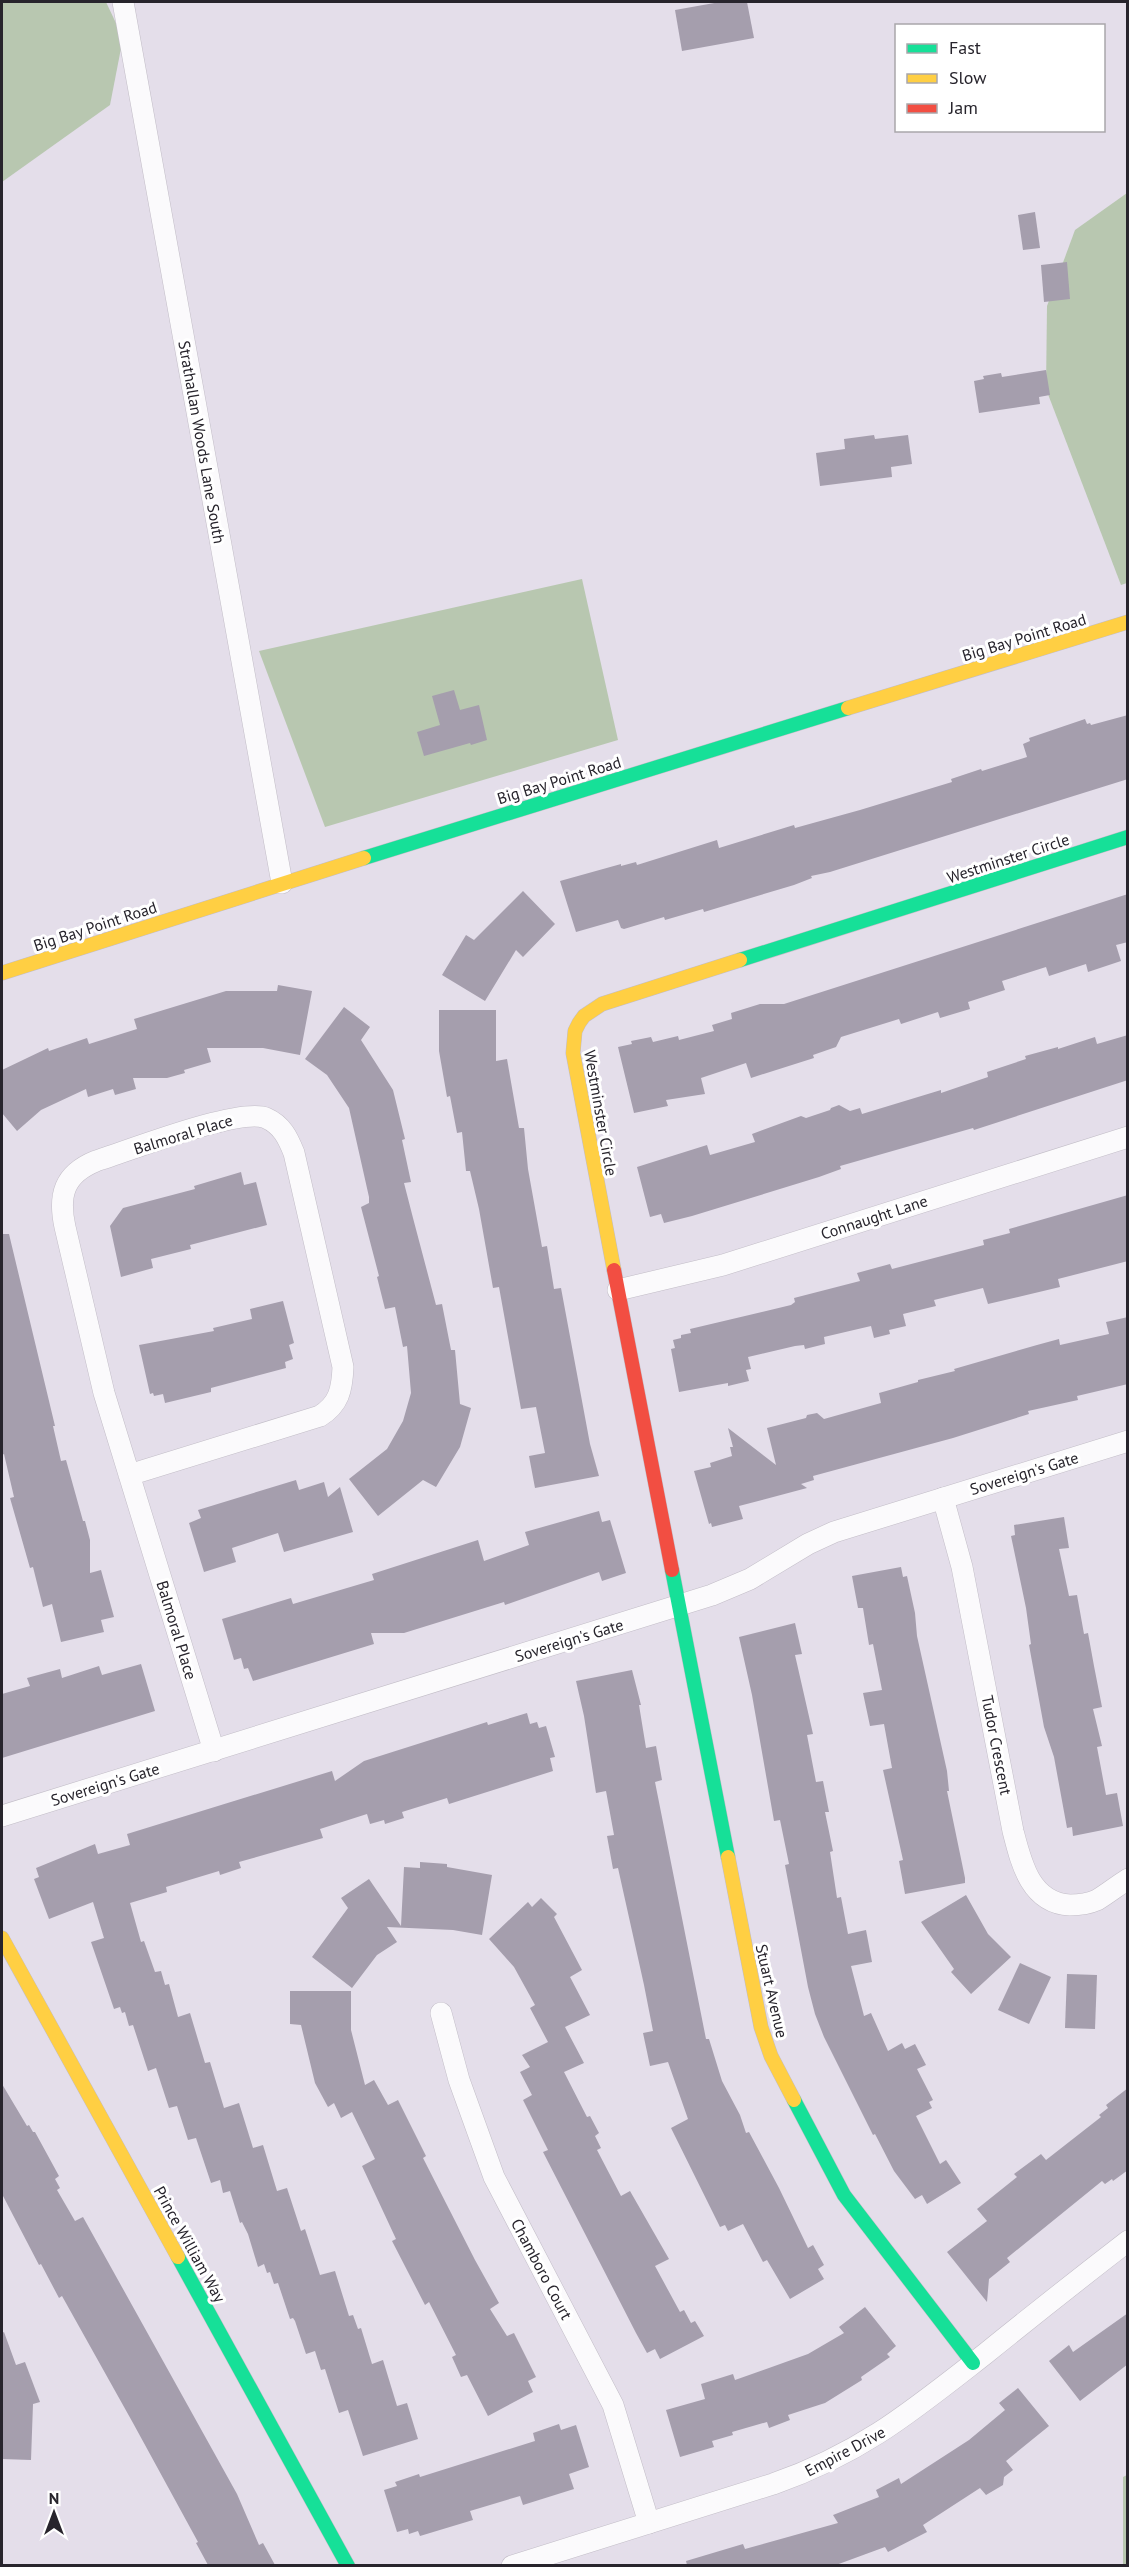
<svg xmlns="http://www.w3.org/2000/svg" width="1129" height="2567" font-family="'PT Sans',sans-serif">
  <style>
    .forest { fill: #b8c7b0 }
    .building { fill: #a59ead }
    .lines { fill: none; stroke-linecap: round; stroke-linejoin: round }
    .street-casing { stroke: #c2bdc7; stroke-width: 22 }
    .fast-casing { stroke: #c2bdc7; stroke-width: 15 }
    .slow-casing { stroke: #c2bdc7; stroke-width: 15 }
    .jam-casing { stroke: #c2bdc7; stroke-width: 15 }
    .street { stroke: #fbfafc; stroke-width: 21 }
    .fast { stroke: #16e098; stroke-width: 14 }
    .slow { stroke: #ffcf43; stroke-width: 14 }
    .jam { stroke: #f24e42; stroke-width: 14 }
    .labels { text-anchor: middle; stroke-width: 6; stroke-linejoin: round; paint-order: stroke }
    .street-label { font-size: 16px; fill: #27242c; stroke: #fff }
  </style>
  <rect width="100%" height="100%" fill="#e4deea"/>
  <g class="forest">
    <path d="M2 2H106L123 38 110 105 2 182Z"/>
    <path d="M1127 193V583L1121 585 1046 389 1047 306 1075 230Z"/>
    <path d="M582 579 618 740 325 827 259 651Z"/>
    <path d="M1127 2475 1128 2565 1123 2566V2477Z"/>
  </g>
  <g class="building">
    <path d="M720 2H747L754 38 682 51 675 10Z"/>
    <path d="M1035 212 1040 248 1023 250 1018 215Z"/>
    <path d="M1067 262 1070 299 1044 302 1041 265Z"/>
    <path d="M1046 370 1050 395 1039 397 1040 404 979 413 974 381 984 379 983 376 1001 373 1002 377Z"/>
    <path d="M874 435 875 439 908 435 912 464 891 467 892 477 820 486 816 453 845 449 844 439Z"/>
    <path d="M454 690 460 710 479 705 487 740 471 745 470 743 424 756 417 732 440 725 432 696Z"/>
    <path d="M1128 715V779L830 872 811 876 812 878 794 885 704 912 703 909 665 920 664 917 624 929 621 928 618 920 576 932 560 881 621 864V866L636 862 637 865 717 840 719 848 794 825 795 828 860 810 952 782 951 779 981 769 982 771 1027 757 1023 744 1030 741 1029 738 1085 719 1087 724 1090 723 1091 725Z"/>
    <path d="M523 891 555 924 523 957 516 950 485 1001 442 975 466 935 474 940Z"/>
    <path d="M1128 894V942L1116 945 1121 961 1088 972 1086 964 1049 976 1046 967 1002 981 1005 990 968 1002 970 1009 940 1018 938 1012 901 1024 899 1019 841 1037 836 1047 813 1055 814 1058 751 1078 746 1063 701 1078 705 1094 666 1100 668 1106 634 1113 618 1047 632 1044 631 1041 651 1037 653 1042 678 1036 679 1040 714 1031 712 1025 732 1019 731 1013 760 1004H784Z"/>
    <path d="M278 985 312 991 300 1055 263 1048H207L211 1062 184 1070 185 1073 167 1078H133L136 1089 115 1095 113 1089 88 1097 86 1089 41 1110 17 1131 2 1113V1070L48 1048 49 1051 87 1038 89 1044 137 1029 134 1019 226 991H277Z"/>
    <path d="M344 1007 370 1027 361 1040 393 1090 405 1139 402 1140 411 1182 404 1183 413 1218 436 1305 442 1304 451 1350H455L460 1404 471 1408 460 1447 436 1487 423 1480 378 1516 349 1479 387 1449 403 1421 411 1393 407 1346 403 1347 395 1307 385 1309 377 1277 379 1276 361 1207 369 1203V1197L349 1108 327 1075 305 1059Z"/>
    <path d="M439 1010H496V1061L507 1059 519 1128H524L528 1169 542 1247 547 1246 554 1289 561 1288 590 1444 599 1476 535 1488 529 1456 545 1453 536 1407 521 1409 499 1287 493 1288 479 1209 470 1171H466L462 1132 457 1133 450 1096 447 1097 439 1051Z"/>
    <path d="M1128 1035V1080L974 1130 973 1128 840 1166 841 1169 819 1177 692 1216 664 1223 661 1214 650 1217 637 1167 707 1145 710 1155 755 1142 752 1134 801 1116 806 1118 830 1110 831 1108 839 1105 850 1111 860 1108 862 1114 941 1090V1093L988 1077 987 1072 1026 1059 1025 1056 1058 1047V1049L1095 1037 1097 1044Z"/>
    <path d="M241 1172 244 1185 256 1182 267 1225 190 1245 191 1249 151 1259 153 1268 121 1277 110 1226 123 1208 195 1189 194 1186Z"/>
    <path d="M1128 1195V1261L1058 1279 1060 1287 988 1304 983 1288 934 1300 936 1306 903 1314 906 1326 889 1330 890 1334 874 1338 871 1326 824 1337 825 1344 805 1349 804 1345 795 1346 748 1357 751 1369 746 1370 749 1381 728 1386V1383L679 1392 671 1349 675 1348 673 1340 681 1338V1335L691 1333 690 1329 791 1305 795 1302 794 1298 860 1281 857 1273 890 1264 892 1269 984 1245 983 1240 1010 1233 1009 1229Z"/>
    <path d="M2 1234H9L55 1426H53L61 1461 66 1460 83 1521H85L90 1540V1573L101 1570 114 1617 101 1620 104 1632 61 1642 52 1604 43 1607 33 1567 30 1568 10 1498 14 1497 4 1454 2 1455Z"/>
    <path d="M283 1301 294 1343 289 1345 293 1359 285 1362 286 1368 211 1388V1392L165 1403 163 1394 154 1396 153 1393 150 1394 139 1345 214 1331 213 1328 252 1319 250 1309Z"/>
    <path d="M1128 1317V1384L1077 1396 1078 1400 1028 1411 1029 1414 953 1438 813 1476 814 1480 801 1484 807 1488 739 1506 743 1519 712 1527 711 1523 709 1524 694 1471 711 1467 710 1463 732 1456 730 1447H733L728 1428 776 1465 767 1428 806 1418 807 1415 817 1413 824 1419 881 1403 879 1393 918 1382V1380L955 1371 954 1369 1037 1345 1059 1339 1060 1345 1109 1334 1106 1322Z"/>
    <path d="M296 1480 299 1490 324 1482 328 1497 340 1487 353 1532 284 1552 278 1533 232 1548 236 1562 204 1572 189 1523 201 1518 198 1510Z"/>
    <path d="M599 1511 602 1522 610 1520 626 1573 602 1581 599 1572 505 1605 504 1602 404 1633H371L374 1644 253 1681 248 1668 244 1669 241 1658 234 1660 222 1619 291 1598 293 1604 374 1580 372 1574 478 1540 484 1561 529 1545 525 1532Z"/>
    <path d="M1064 1517 1069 1548 1059 1549 1069 1596 1077 1595 1084 1634 1088 1633 1094 1666 1102 1707 1093 1709 1102 1746 1097 1747 1106 1795 1117 1793 1123 1826 1073 1836 1072 1827 1067 1828 1054 1757 1044 1727 1029 1645 1031 1644 1026 1608 1011 1536 1015 1535 1014 1525Z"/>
    <path d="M901 1567 903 1577 907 1576 915 1613 917 1636 947 1771 949 1791H947L965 1878V1883L905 1894 899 1861 903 1860 883 1770 892 1768 884 1724 870 1726 863 1693 882 1690 873 1644 869 1645 863 1608H858L852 1576Z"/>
    <path d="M795 1623 802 1654 795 1655 813 1734 807 1735 816 1782 823 1781 829 1812H825L833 1851 830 1852 837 1898 841 1897 848 1934 866 1930 872 1962 851 1966 864 2016 871 2013 888 2051 902 2043 905 2049 915 2044 926 2065 917 2069 933 2100 929 2102 932 2108 916 2116 940 2164 946 2160 961 2183 927 2204 922 2195 915 2199 894 2171 875 2134 873 2135 824 2037 815 2014 808 1987 785 1865 789 1864 780 1820 774 1821 752 1695 739 1637Z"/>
    <path d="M141 1664 155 1711 2 1758V1694L30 1686 27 1678 60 1669 62 1678 99 1666 102 1675Z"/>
    <path d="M632 1670 641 1705H639L646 1748 656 1746 662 1780 655 1782 706 2039H709L722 2081 740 2115 746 2133 749 2132 779 2188 808 2248 813 2245 824 2265 818 2269 824 2279 790 2299 767 2260 763 2262 743 2224 728 2231 725 2225 720 2227 671 2128 688 2119 668 2062 650 2066 643 2033 653 2031 644 1985 618 1868 613 1869 607 1836 614 1835 606 1791 596 1793 584 1716 576 1681Z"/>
    <path d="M527 1713 530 1724 537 1722 539 1728 546 1726 555 1757 550 1758 553 1771 449 1804 447 1798 402 1812 404 1818 385 1824 384 1820 370 1824 367 1814 320 1829 323 1838 239 1862 241 1868 220 1875 219 1871 166 1887 167 1892 130 1903 141 1942 144 1941 155 1972 161 1971 165 1985 169 1984 178 2017 190 2013 205 2063 210 2062 224 2108 239 2103 253 2148 263 2145 277 2191 287 2188 301 2231 305 2229 320 2275 335 2271 349 2316 353 2315 358 2329 361 2328 372 2364 383 2360 397 2406 407 2403 418 2439 363 2456 348 2410 339 2413 325 2369 321 2370 315 2351 306 2354 295 2321 293 2318 290 2319 278 2283 274 2284 270 2272 267 2273 264 2264 258 2267 248 2234 242 2222 240 2223 230 2191 223 2193 220 2180 211 2183 196 2138 188 2140 177 2106 169 2108 156 2068 148 2071 133 2025 129 2026 125 2012 122 2013 120 2007 114 2009 91 1942 104 1938 93 1902 49 1919 34 1879 39 1877 36 1868 95 1844 98 1854 130 1845 127 1834 332 1771 335 1781 364 1761 487 1722 488 1725Z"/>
    <path d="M420 1862 447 1864V1867L492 1875 482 1935 453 1930 387 1927 397 1942 377 1955 352 1988 312 1957 348 1908 341 1898 369 1879 401 1926 404 1867 420 1868Z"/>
    <path d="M966 1895 988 1934 1011 1957 971 1994 951 1972 954 1969 921 1922Z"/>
    <path d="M541 1898 557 1914 554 1917 582 1970 570 1977 590 2015 565 2027 584 2063 564 2072 587 2117 590 2116 599 2133 595 2136 601 2148 597 2150 621 2196 630 2191 669 2259 655 2266 680 2312 684 2310 691 2323 695 2321 704 2336 660 2359 655 2349 647 2353 636 2333 543 2152 548 2150 523 2100 532 2095 520 2072 530 2067 522 2055 548 2042 530 2008 535 2005 514 1967 489 1939 528 1902 532 1907Z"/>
    <path d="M1020 1963 1051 1977 1029 2024 998 2010Z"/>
    <path d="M1067 1974 1097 1975 1095 2029 1065 2028Z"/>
    <path d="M290 1991H351V2030L365 2085 374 2080 388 2105 398 2100 426 2156 423 2158 475 2260 499 2303 490 2309 507 2336 514 2333 536 2377 528 2381 533 2392 488 2416 467 2375 461 2377 452 2357 456 2355 429 2302 425 2305 392 2241 396 2239 362 2166 375 2159 352 2112 341 2118 334 2103 328 2107 315 2083 301 2025 290 2024Z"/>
    <path d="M2 2084 27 2126 29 2125 33 2132H35L59 2176 55 2179 60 2188 57 2190 75 2221 83 2217 237 2494 259 2545 263 2543 275 2565H208L196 2543 198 2542 133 2423 62 2296 59 2298 41 2264 39 2265 2 2194Z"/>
    <path d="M1128 2088V2170L1113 2181 1112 2179 1105 2184 1102 2181 1007 2258 1010 2262 989 2279 987 2302 947 2252 987 2221 977 2209 1017 2177 1014 2174 1041 2154 1046 2160 1101 2117 1099 2115 1108 2108 1106 2105Z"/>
    <path d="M865 2307 896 2346 887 2354 890 2357 861 2377 862 2380 825 2403 788 2415 790 2420 769 2428 767 2422 732 2432 733 2435 712 2441 714 2447 680 2457 666 2410 705 2399 701 2384 733 2374 735 2380 808 2354 844 2333 839 2327Z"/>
    <path d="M1128 2313V2364L1080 2401 1049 2361 1069 2345 1073 2352Z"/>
    <path d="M4 2332 16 2365 25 2362 40 2402 33 2404 31 2460 2 2459V2333Z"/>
    <path d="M1018 2388 1049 2426 1006 2461 1013 2470 1004 2477 1003 2485 986 2495 980 2488 923 2525 927 2532 888 2552 885 2547 836 2565H687L686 2561 743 2544 745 2549 838 2523 833 2515 879 2497 876 2490 899 2478 901 2484 969 2440 1005 2410 999 2403Z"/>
    <path d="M559 2424 561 2430 576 2425 589 2467 569 2474 574 2489 523 2505 520 2496 470 2511 473 2520 420 2536 418 2531 409 2534 408 2529 397 2532 384 2490 397 2486 395 2482 419 2474 420 2477 535 2441 533 2433Z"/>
  </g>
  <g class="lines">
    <g class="street-casing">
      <g id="street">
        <path d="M123 2 282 883"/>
        <path d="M618 1290 723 1265 1128 1137"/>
        <path d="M129 1475 320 1416C339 1404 342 1390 343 1367L294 1153C288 1138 282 1125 266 1118 240 1107 128 1151 96 1161 64 1174 58 1195 65 1227L104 1393 214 1751"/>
        <path d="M943 1498 962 1567 1013 1831C1021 1862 1030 1903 1070 1905 1079 1905 1088 1904 1097 1900 1107 1894 1117 1886 1128 1879"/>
        <path d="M2 1816 712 1595 750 1579 808 1544 834 1532 1128 1441"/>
        <path d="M441 2013 459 2080 494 2177 613 2405 649 2523"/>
        <path d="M512 2566 773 2484C862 2453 912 2411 985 2354 1032 2316 1080 2278 1128 2241"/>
      </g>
    </g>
    <g class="fast-casing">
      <g id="fast">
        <path d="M364 858 848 708"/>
        <path d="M740 960 1128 837"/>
        <path d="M672 1570 728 1857"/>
        <path d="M794 2100 844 2195 973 2363"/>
        <path d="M178 2257 348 2566"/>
      </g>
    </g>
    <g class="slow-casing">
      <g id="slow">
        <path d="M848 708 1128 622"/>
        <path d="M2 973 364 858"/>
        <path d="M614 1270 573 1053 575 1031 579 1023 584 1016 602 1004 740 960"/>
        <path d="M728 1857 761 2027 771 2056 794 2100"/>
        <path d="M2 1938 178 2257"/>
      </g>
    </g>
    <g class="jam-casing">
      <path id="jam" d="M614 1270 672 1570"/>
    </g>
    <use href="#street" class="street"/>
    <use href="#fast" class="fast"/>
    <use href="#slow" class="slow"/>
    <use href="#jam" class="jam"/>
  </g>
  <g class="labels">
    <g class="street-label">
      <text transform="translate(202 442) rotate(80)" y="6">Strathallan Woods Lane South</text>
      <text transform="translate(1024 637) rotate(-17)" y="6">Big Bay Point Road</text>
      <text transform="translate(559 780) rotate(-17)" y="6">Big Bay Point Road</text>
      <text transform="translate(1008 858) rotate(-18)" y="6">Westminster Circle</text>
      <text transform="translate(95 926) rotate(-18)" y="6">Big Bay Point Road</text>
      <text transform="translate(601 1113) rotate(80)" y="6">Westminster Circle</text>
      <text transform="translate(183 1134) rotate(-17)" y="6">Balmoral Place</text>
      <text transform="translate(874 1217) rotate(-18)" y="6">Connaught Lane</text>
      <text transform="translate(1024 1473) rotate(-17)" y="6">Sovereign's Gate</text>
      <text transform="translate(177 1630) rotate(73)" y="6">Balmoral Place</text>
      <text transform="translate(569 1640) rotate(-17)" y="6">Sovereign's Gate</text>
      <text transform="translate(997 1745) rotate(79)" y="6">Tudor Crescent</text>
      <text transform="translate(105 1784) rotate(-17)" y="6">Sovereign's Gate</text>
      <text transform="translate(772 1991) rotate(77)" y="6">Stuart Avenue</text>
      <text transform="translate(190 2244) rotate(61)" y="6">Prince William Way</text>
      <text transform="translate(542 2269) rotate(62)" y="6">Chamboro Court</text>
      <text transform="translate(845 2451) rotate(-28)" y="6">Empire Drive</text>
    </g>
  </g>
  <rect width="1129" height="2567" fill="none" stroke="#27242c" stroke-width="6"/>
  <rect x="895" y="24" width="210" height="108" fill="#ffffff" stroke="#a9a7ab" stroke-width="1.5"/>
  <rect x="907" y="44" width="30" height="9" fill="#16e098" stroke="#a9a7ab" stroke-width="1.5"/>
  <text x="949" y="54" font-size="18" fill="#27242c">Fast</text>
  <rect x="907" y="74" width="30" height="9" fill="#ffcf43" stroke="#a9a7ab" stroke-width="1.5"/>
  <text x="949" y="84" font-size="18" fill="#27242c">Slow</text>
  <rect x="907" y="104" width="30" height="9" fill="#f24e42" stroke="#a9a7ab" stroke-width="1.5"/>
  <text x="949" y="114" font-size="18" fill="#27242c">Jam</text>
  <g transform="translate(54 2513)" stroke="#ffffff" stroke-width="4.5" paint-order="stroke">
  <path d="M0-4.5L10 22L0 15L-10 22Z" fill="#27242c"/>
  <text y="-9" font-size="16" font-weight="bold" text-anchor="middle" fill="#27242c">N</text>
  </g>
</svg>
